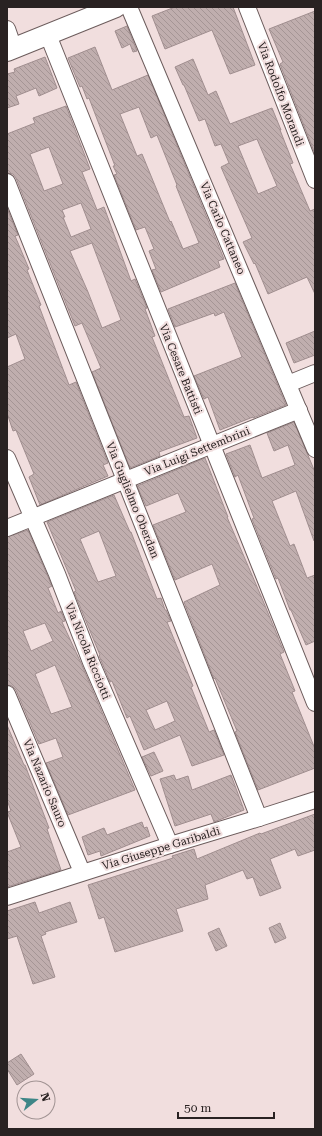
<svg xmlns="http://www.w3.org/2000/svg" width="322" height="1136" font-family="'Roboto Serif',serif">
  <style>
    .building { fill: url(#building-back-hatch); stroke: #a08e8f; fill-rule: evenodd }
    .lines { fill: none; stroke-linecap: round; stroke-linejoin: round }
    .minor-casing { stroke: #6c5c5c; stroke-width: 18 }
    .major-casing { stroke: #6c5c5c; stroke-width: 22 }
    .minor { stroke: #fff; stroke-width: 16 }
    .major { stroke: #fff; stroke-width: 20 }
    .labels { text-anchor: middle; stroke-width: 4; stroke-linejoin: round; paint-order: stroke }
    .street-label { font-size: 11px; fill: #292222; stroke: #f1dede }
  </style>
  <defs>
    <pattern id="building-back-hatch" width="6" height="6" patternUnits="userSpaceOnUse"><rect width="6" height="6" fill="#c0aeae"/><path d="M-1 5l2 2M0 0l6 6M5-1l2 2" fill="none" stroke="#a59595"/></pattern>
  </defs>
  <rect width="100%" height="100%" fill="#f1dede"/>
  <g class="building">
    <path d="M175 7H233L255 65 230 74 212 30 165 49 152 16Z"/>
    <path d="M315 11V154L280 64 283 62 269 29Z"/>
    <path d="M127 26 137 51 133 52 130 44 122 48 115 31Z"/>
    <path d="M95 47 112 90 148 75 224 259 218 261 220 267 161 292 152 270 156 269 149 251 154 249 145 227 136 230 114 175 117 174 113 166H115L89 98 87 99 82 86 80 87 68 58ZM139 107 151 138 157 135 177 185 176 186 199 243 183 249 171 221 170 222 142 154 137 156 120 114Z"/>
    <path d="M45 57 57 88 39 96 36 88 16 96 19 104 7 108V74L15 72 14 69Z"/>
    <path d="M193 59 208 95 216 91 230 124 272 108 281 130H280L293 163 290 164 310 211 315 209V294L307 277 268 294 255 263 254 264 243 242 252 238 221 167 229 163 221 144 215 146 205 119 199 121 184 85H183L175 67ZM257 139 277 186 258 194 238 146Z"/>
    <path d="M66 106 90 169 82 172 97 210 104 207 131 281 135 279 147 308 145 309 155 336 152 337 184 417 189 416 197 438 159 452 160 456 130 468 92 372 101 368 82 323 75 326 16 178 13 174 7 173V134L35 123 33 118ZM49 147 63 184 44 191 30 154ZM81 203 91 229 71 237 63 217H65L62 210ZM92 243 121 320 102 328 88 292 70 251Z"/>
    <path d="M7 208 18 235 15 236 29 269 27 270 41 305 39 306 69 385 76 382 108 463 103 465 108 476 40 505 29 477 34 474 16 430 13 431 7 413V367L25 359 16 334 7 338Z"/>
    <path d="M235 283 286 405 253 418V417L220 430 208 397 204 399 194 376 242 357 224 312 215 316 214 313 175 327 168 309Z"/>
    <path d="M315 331V355L294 363 286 343Z"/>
    <path d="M294 422 315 472V541H314L296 491 272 501 290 546 294 544 307 578 315 575V641L306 645 291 610H290L278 578 276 579 252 519 254 518 238 475 235 477 226 454 250 445 262 478 295 465 288 445 274 451 267 433Z"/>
    <path d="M205 458 228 517H227L261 596 284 652 280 654 295 691 292 692 315 749V768L258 790 235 732 237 731 215 678 214 679 184 602 220 585 212 564 175 580 153 525 186 512 178 493 146 506 137 486Z"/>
    <path d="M114 495 130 532H131L157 599 161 598 165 610H166L171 621 167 622 193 686 191 687 209 732 214 730 224 755 192 766 180 735 144 750 130 716 127 718 112 681 110 682 100 658 99 656 100 655 74 592 76 591 47 522ZM99 531 116 576 98 582 80 539ZM167 701 175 721 155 730 146 710Z"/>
    <path d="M28 530 52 586 48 588 58 613 61 611 65 621 62 622 81 663 135 790 68 815 46 763 63 757 56 738 39 744 16 690 12 686 7 685V537ZM45 623 53 641 31 651 23 631ZM55 665 72 707 51 714 35 674Z"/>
    <path d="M7 725 24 765H25L49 828 47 829 61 870 7 887V852L21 847 7 812 11 811 7 800Z"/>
    <path d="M154 752 163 771 151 776 142 757Z"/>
    <path d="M174 775 176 780 188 776 192 790 231 775 244 810 214 822 211 814 175 826 160 779Z"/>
    <path d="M315 814V850L298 856 295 849 270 859 281 888 260 896 253 877 247 879 243 870 205 885 208 899 176 909 183 931 115 952 104 917 99 919 88 885 173 858 172 856 194 849 197 859 260 833 261 834Z"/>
    <path d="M142 822 144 828 147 827 150 836 101 856 100 851 88 855 82 837 104 828 107 835Z"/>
    <path d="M35 902 39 913 70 902 77 922 45 932 46 934 41 936 55 977 33 984 17 936 7 939V911Z"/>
    <path d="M280 923 286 938 275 943 269 928Z"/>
    <path d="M219 928 227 946 216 951 208 933Z"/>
    <path d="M21 1054 34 1074 17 1085 7 1069V1063Z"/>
  </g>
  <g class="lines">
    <g class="minor-casing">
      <g id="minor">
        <path d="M129 7 315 449"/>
        <path d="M247 7 315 180"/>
        <path d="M7 29 14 49"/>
        <path d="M48 35 315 703"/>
        <path d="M7 182 259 818"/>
        <path d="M288 384 315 373"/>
        <path d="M7 458 57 574 91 662 170 845"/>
        <path d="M7 528 299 410"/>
        <path d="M7 694 82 872"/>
        <path d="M7 897 170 845 259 818 315 800"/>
      </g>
    </g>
    <g class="major-casing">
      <path id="major" d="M7 51 116 7"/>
    </g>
    <use href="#minor" class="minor"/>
    <use href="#major" class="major"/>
  </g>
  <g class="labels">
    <g class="street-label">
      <text transform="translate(281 94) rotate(69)" y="4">Via Rodolfo Morandi</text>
      <text transform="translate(223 228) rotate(67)" y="4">Via Carlo Cattaneo</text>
      <text transform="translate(181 369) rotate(68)" y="4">Via Cesare Battisti</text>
      <text transform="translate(197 451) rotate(-22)" y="4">Via Luigi Settembrini</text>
      <text transform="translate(133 500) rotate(68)" y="4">Via Guglielmo Oberdan</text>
      <text transform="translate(88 651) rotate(68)" y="4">Via Nicola Ricciotti</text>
      <text transform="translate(45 783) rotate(67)" y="4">Via Nazario Sauro</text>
      <text transform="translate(161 848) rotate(-17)" y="4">Via Giuseppe Garibaldi</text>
    </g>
  </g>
  <rect width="322" height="1136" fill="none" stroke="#292222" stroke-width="16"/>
  <g transform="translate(36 1100) rotate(73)"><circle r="19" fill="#f1dede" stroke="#a19393"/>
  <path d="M0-3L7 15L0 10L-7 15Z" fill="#3e8687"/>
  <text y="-6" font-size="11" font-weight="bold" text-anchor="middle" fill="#292222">N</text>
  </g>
  <path d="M178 1112v6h96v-6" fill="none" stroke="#292222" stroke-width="2"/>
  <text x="184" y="1112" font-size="12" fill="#292222" stroke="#f1dede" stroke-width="3" paint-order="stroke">50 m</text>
</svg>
